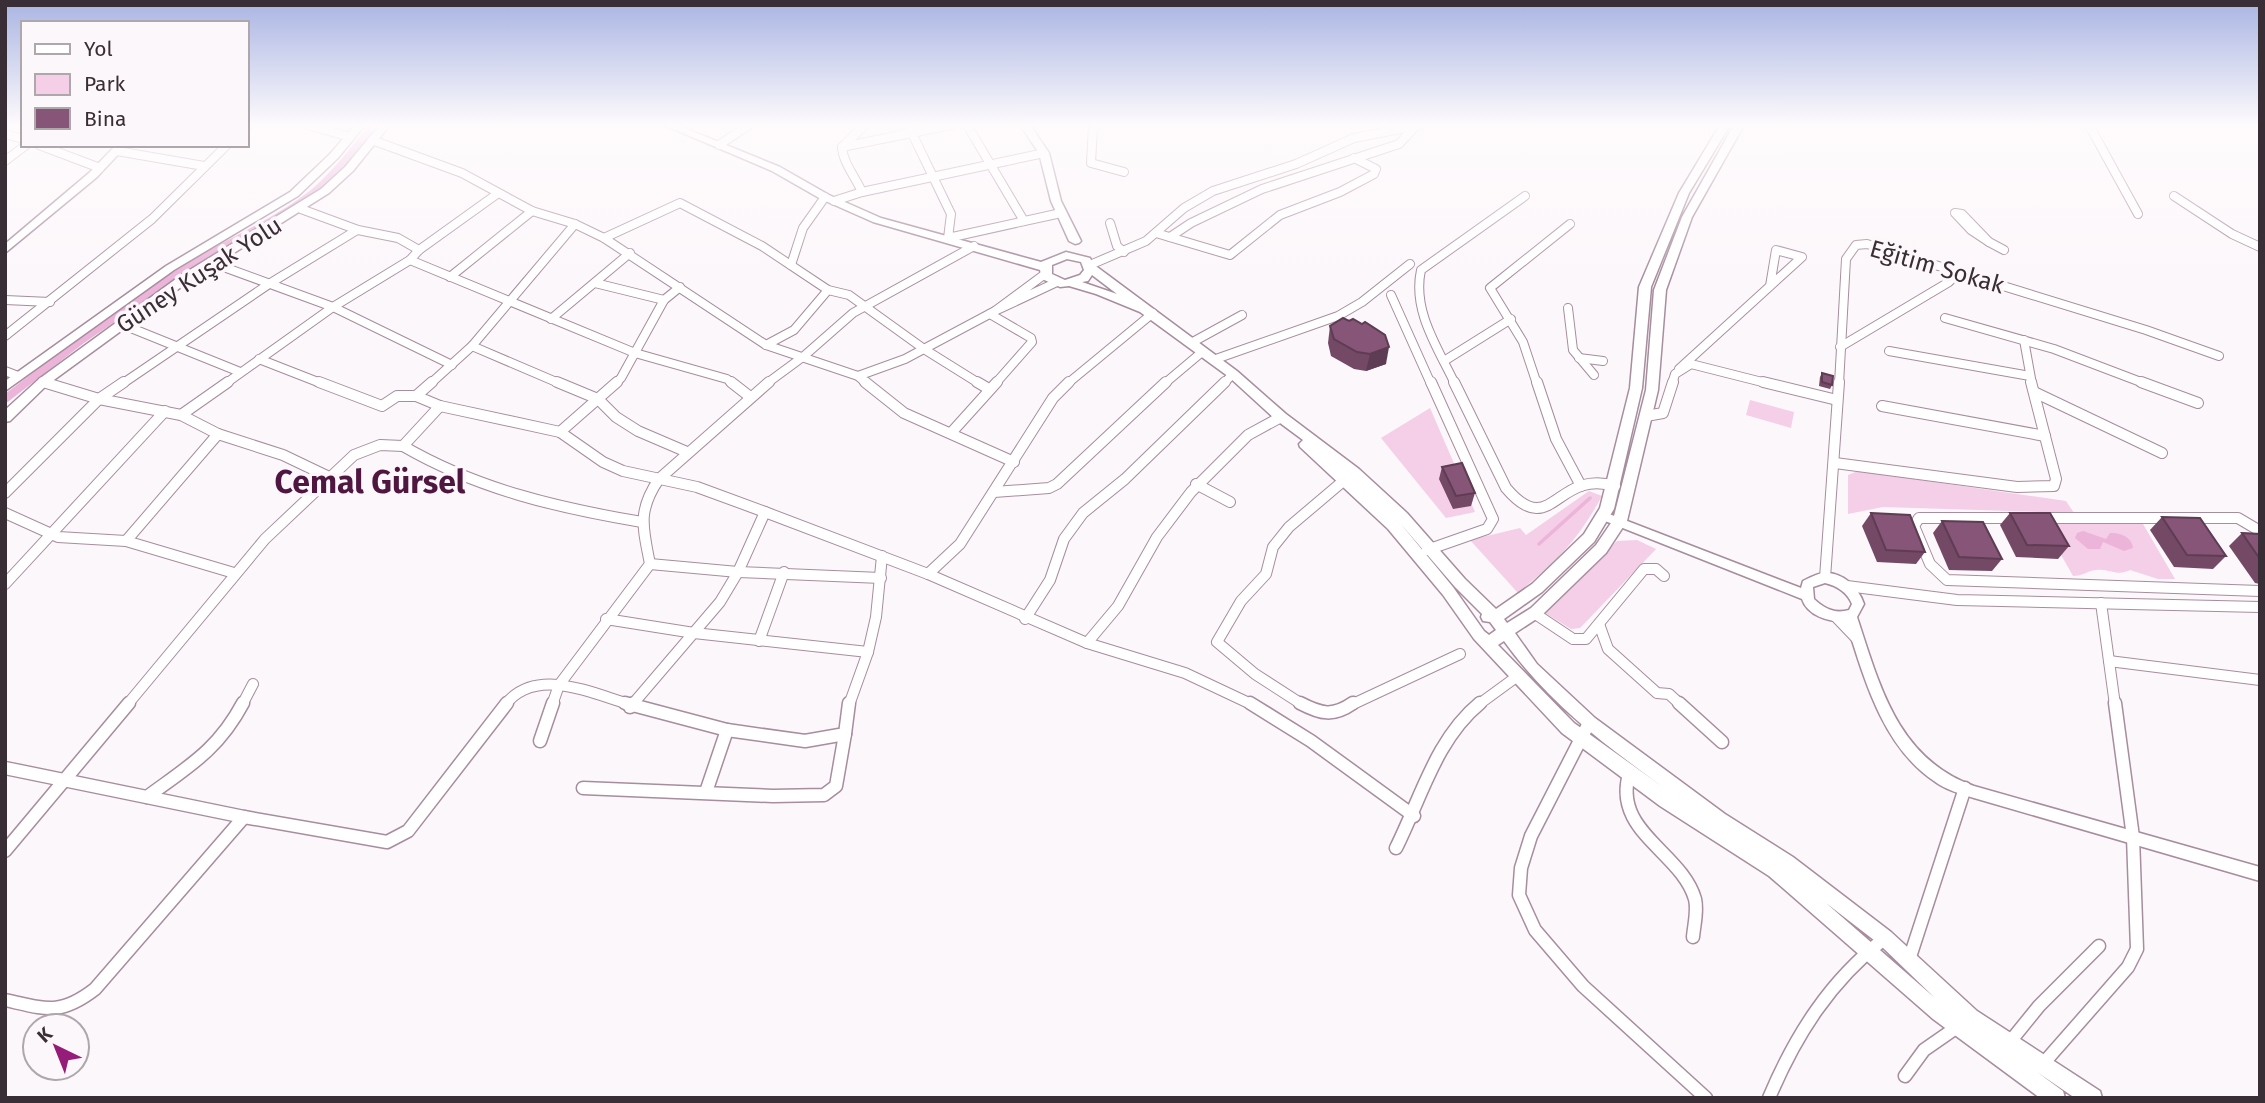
<svg xmlns="http://www.w3.org/2000/svg" width="2265" height="1103" font-family="'Fira Sans',sans-serif">
  <style>
    .green { fill: #f4cfe7 }
    .water { fill: #ecb4d9 }
    .lines { fill: none; stroke-linecap: round; stroke-linejoin: round }
    .stream { stroke: #ecb4d9; stroke-width: 3.5 }
    .canal { fill: #ecb4d9; fill-rule: evenodd }
    .minor-far2-casing { stroke: #a78d9d; stroke-width: 10 }
    .minor-far1-casing { stroke: #a78d9d; stroke-width: 12 }
    .minor-casing { stroke: #a78d9d; stroke-width: 15 }
    .tertiary-casing { stroke: #a78d9d; stroke-width: 3 }
    .secondary-casing { stroke: #a78d9d; stroke-width: 3 }
    .minor-far2 { stroke: #fff; stroke-width: 8 }
    .minor-far1 { stroke: #fff; stroke-width: 10 }
    .minor { stroke: #fff; stroke-width: 12 }
    .tertiary { fill: #fff; fill-rule: evenodd }
    .secondary { fill: #fff; fill-rule: evenodd }
    .wall { fill: #744966 }
    .shaded-wall { fill: #5e3c53 }
    .building { fill: #875577; stroke: #5e3c53; stroke-width: 2 }
    .labels { text-anchor: middle; stroke-width: 7; stroke-linejoin: round; paint-order: stroke }
    .street-label { font-size: 24px; fill: #392e35; stroke: #fcf7fa }
    .district-label { font-size: 32px; font-weight: bold; fill: #4f1640; stroke: #fcf7fa }
  </style>
  <rect width="100%" height="100%" fill="#fcf7fa"/>
  <g class="green">
    <path d="M1750 400 1794 412 1791 428 1746 415Z"/>
    <path d="M1430 408 1475 512 1446 518 1381 438Z"/>
    <path d="M1858 471 2066 501 2074 513 1883 507 1848 514V475Z"/>
    <path d="M1589 491 1602 496C1576 543 1558 559 1518 593L1470 540 1520 528 1526 535Z"/>
    <path d="M2043 523 2143 524 2175 579H2158L2130 570C2117 577 2109 568 2096 570 2087 571 2083 576 2073 576Z"/>
    <path d="M1637 540 1656 549 1580 628 1571 629 1545 613 1617 541Z"/>
  </g>
  <path class="water" d="M2083 531 2106 539 2110 533C2120 532 2132 537 2133 548L2124 551 2103 542 2100 549H2088L2075 538 2077 533Z"/>
  <g class="lines">
    <path class="stream" d="M1539 544 1590 498"/>
    <path class="canal" d="M369 125H377L346 166 319 192 296 209 199 264 84 343 5 404V394C66 347 127 300 192 260 232 236 276 218 312 189 334 170 351 147 369 125Z"/>
    <g class="minor-far2-casing">
      <g id="minor-far2">
        <path d="M308 125 350 137"/>
        <path d="M908 125 951 214 948 238 1061 213"/>
        <path d="M967 125 1024 221"/>
        <path d="M1093 125 1091 163 1124 172"/>
        <path d="M2089 125 2138 214"/>
        <path d="M247 127 249 125"/>
        <path d="M5 134 23 139"/>
        <path d="M372 140 462 173 532 211 575 224 604 238 766 345 858 376 867 384"/>
        <path d="M39 145 100 168"/>
        <path d="M719 145 749 125"/>
        <path d="M842 147 951 125"/>
        <path d="M117 151 204 166"/>
        <path d="M5 161 26 145"/>
        <path d="M862 192C855 176 843 163 842 147L865 125"/>
        <path d="M2174 196 2232 234 2260 247"/>
        <path d="M834 201 862 192 1044 153"/>
        <path d="M301 209 358 230 398 238 419 250"/>
        <path d="M1955 213 1962 214 1989 242 1971 230Z"/>
        <path d="M1110 223 1117 246 1124 252"/>
        <path d="M1156 233 1230 255 1280 215 1340 192 1374 174 1376 169 1354 158"/>
        <path d="M1170 237 1191 223 1262 189 1399 144 1416 126"/>
        <path d="M604 238 680 203 762 246 828 290 849 295 924 349 980 384"/>
        <path d="M1989 242 2004 250"/>
        <path d="M410 260 635 353 727 379 733 384"/>
        <path d="M210 262 333 307 452 365"/>
        <path d="M791 265 803 228 825 197"/>
        <path d="M1090 265 1146 241 1184 208 1213 191 1296 164 1354 138 1420 125"/>
        <path d="M1045 274 995 311 1057 282"/>
        <path d="M450 277 532 211"/>
        <path d="M595 283 664 300"/>
        <path d="M1391 295 1431 384"/>
        <path d="M5 300 50 302"/>
        <path d="M1568 308 1573 350 1594 375"/>
        <path d="M990 314 1031 338 1032 342 995 384"/>
        <path d="M1945 318 2054 349 2146 384"/>
        <path d="M551 319 630 253"/>
        <path d="M121 324 240 372"/>
        <path d="M5 336 152 219 227 145"/>
        <path d="M2024 340 2032 384"/>
        <path d="M1191 343 1242 315"/>
        <path d="M766 345 794 330 828 290"/>
        <path d="M472 346 561 384"/>
        <path d="M1840 347 1949 282 1959 272"/>
        <path d="M1889 351 2030 376"/>
        <path d="M1579 358 1603 361"/>
        <path d="M259 359 323 384"/>
        <path d="M1213 360 1338 316 1362 302 1410 264"/>
        <path d="M1444 361 1511 319"/>
        <path d="M1679 369 1802 257 1776 250 1770 286"/>
        <path d="M5 371 18 376"/>
        <path d="M858 376 905 359 995 311"/>
        <path d="M43 382 48 384"/>
        <path d="M122 384 269 284 357 230"/>
        <path d="M225 384 333 307 410 260 419 250 497 194"/>
        <path d="M430 384 472 346 575 224"/>
        <path d="M615 384 621 378 664 300 680 287"/>
        <path d="M766 384 804 356 853 313 974 246"/>
        <path d="M1067 384 1153 313"/>
        <path d="M1164 384 1202 352"/>
        <path d="M1223 384 1233 374"/>
        <path d="M1455 384C1438 348 1412 311 1421 270L1525 196"/>
        <path d="M1537 384 1523 342 1490 288 1570 224"/>
        <path d="M1672 384 1675 374 1691 364 1770 384"/>
        <path d="M1839 384 1846 259 1856 245 1867 244 2146 330 2219 356"/>
      </g>
    </g>
    <g class="minor-far1-casing">
      <g id="minor-far1">
        <path d="M43 382 99 399 181 415 218 434 283 455 329 477"/>
        <path d="M319 382 382 406 397 396H416L440 406 560 432 603 462 623 471 697 487 765 512 928 574 1087 643 1118 606 1157 537 1191 492 1248 435 1281 417"/>
        <path d="M557 382 598 399 616 417 638 431 687 452"/>
        <path d="M731 382 749 396"/>
        <path d="M865 382 904 413 1014 462"/>
        <path d="M977 382 989 389"/>
        <path d="M1454 382 1506 488C1552 542 1556 468 1615 486"/>
        <path d="M1537 382 1556 439 1581 486"/>
        <path d="M1763 382 1837 400"/>
        <path d="M2141 382 2198 403"/>
        <path d="M2034 392 2162 453"/>
        <path d="M416 396 432 382"/>
        <path d="M440 406 403 446C477 489 558 508 642 522"/>
        <path d="M1882 406 2045 436"/>
        <path d="M181 415 228 382"/>
        <path d="M1646 416 1663 413 1673 382"/>
        <path d="M560 432 617 382"/>
        <path d="M951 433 997 382"/>
        <path d="M1835 463 2017 487 2054 486 2056 479 2031 382"/>
        <path d="M1196 484 1230 502"/>
        <path d="M994 492 1049 488 1057 484 1166 382"/>
        <path d="M5 493 99 399 124 382"/>
        <path d="M5 513 58 537 126 541 234 573"/>
        <path d="M2019 518H1919L1914 526 1930 564 1947 580 2260 591"/>
        <path d="M2041 518H2238L2260 531"/>
        <path d="M126 541 218 434"/>
        <path d="M1427 550 1487 529 1493 519 1431 382"/>
        <path d="M650 564 738 572 881 578"/>
        <path d="M928 574 960 544 1053 398 1069 382"/>
        <path d="M1825 578 1839 382"/>
        <path d="M5 584 165 411"/>
        <path d="M1847 586 1957 600 2260 607"/>
        <path d="M2101 603 2115 705"/>
        <path d="M1534 613 1573 639H1586L1644 569H1656L1664 576"/>
        <path d="M1836 617 1858 640"/>
        <path d="M606 619 694 633 868 652"/>
        <path d="M1025 619 1050 580 1064 539 1083 513 1125 479 1225 382"/>
        <path d="M1599 624 1608 649 1657 693 1669 694 1681 705"/>
        <path d="M759 641 784 572"/>
        <path d="M1087 643 1185 673 1253 705"/>
        <path d="M2109 661 2260 680"/>
        <path d="M127 705 265 539 354 455 380 445 403 446"/>
        <path d="M242 705 253 684"/>
        <path d="M505 705C536 665 593 694 632 705"/>
        <path d="M552 705 559 685 650 564C643 528 637 511 659 479L769 382"/>
        <path d="M632 705 720 602 738 572 765 512"/>
        <path d="M849 705 868 652 876 617 882 556"/>
        <path d="M1303 705 1255 674 1217 642 1241 601 1266 574 1273 547 1289 527 1348 477"/>
        <path d="M1351 705 1460 654"/>
        <path d="M1478 705 1519 675"/>
      </g>
    </g>
    <g class="minor-casing">
      <g id="minor">
        <path d="M625 703 727 730 805 741 845 734 849 703"/>
        <path d="M1250 703 1311 741 1414 816"/>
        <path d="M1300 703C1321 714 1333 717 1353 703"/>
        <path d="M1679 703 1722 742"/>
        <path d="M630 707 634 703"/>
        <path d="M1589 723 1531 836 1521 868 1519 895 1535 930 1583 986 1706 1098"/>
        <path d="M540 741 553 703"/>
        <path d="M5 768 244 817 387 842 408 831 507 703"/>
        <path d="M1630 771C1610 831 1681 851 1695 899 1698 911 1694 925 1693 937"/>
        <path d="M583 788 773 796 824 795 836 786 845 734"/>
        <path d="M706 792 727 730"/>
        <path d="M147 797C189 766 218 750 243 703"/>
        <path d="M1396 848C1421 798 1436 739 1480 703"/>
        <path d="M5 851 129 703"/>
        <path d="M1909 960 1965 788"/>
        <path d="M5 1000C46 1009 60 1016 95 989L244 817"/>
        <path d="M2009 1043 2039 1006 2099 946"/>
        <path d="M2042 1065 2128 967 2137 949 2133 837 2115 703"/>
        <path d="M1905 1076 1924 1050 1960 1025"/>
        <path d="M1769 1098C1796 1034 1830 981 1885 938"/>
      </g>
    </g>
    <g class="tertiary-casing">
      <path id="tertiary" d="M1604 512 1801 588 1803 581C1809 578 1818 573 1825 573 1843 572 1859 588 1864 604L1857 617C1880 687 1898 759 1974 786L2260 867V881L1974 798C1961 794 1946 790 1934 781 1882 746 1864 678 1846 621 1829 623 1807 615 1802 599L1600 519 1598 516 1600 513ZM1825 583C1837 586 1847 592 1852 604L1849 610C1835 614 1825 609 1814 599L1813 587Z"/>
    </g>
    <g class="secondary-casing">
      <g id="secondary">
        <path d="M355 125H365L338 158 298 196 174 270 5 391V381L166 266 290 192 330 154Z"/>
        <path d="M380 125H390L353 171 329 193 188 282 47 385 10 421 5 422V410L39 379 180 276 321 189 345 167Z"/>
        <path d="M664 125H677L780 167 829 195 881 218 1041 262 1066 252 1090 258 1093 264 1237 371 1286 414 1359 469 1407 513 1465 579 1496 609 1532 584 1584 534 1600 508 1630 388 1639 287 1679 193 1720 125H1730L1689 193 1651 287 1642 388 1614 509 1594 542 1542 592 1504 619 1507 623 1531 608 1596 545 1613 520 1646 390 1654 290 1682 217 1734 125H1744L1692 217 1666 290 1658 390 1627 521 1606 553 1541 616 1515 633 1537 664 1595 718 1725 814 1793 857 1891 932 1977 1011 2100 1091 2102 1098H2075L2037 1072 2063 1091 2065 1098H2040L1933 1019 1769 876 1660 806 1562 733 1474 639 1443 595 1388 529 1300 447 1299 444 1303 440 1276 420 1229 377 1140 312 1096 294 1069 286 1060 287 1042 279 1040 270 873 222 821 199 772 171ZM1067 259 1081 262 1084 270 1080 275 1065 280 1052 274V265ZM1092 275 1117 294 1082 282 1088 281ZM1400 523 1455 587 1482 614 1481 617 1483 621 1490 622 1496 630 1489 635 1484 631 1453 587ZM1504 641C1555 712 1622 757 1692 808L1574 723 1498 645ZM1826 903 1879 944 1935 998Z"/>
        <path d="M1020 125H1030L1049 153 1061 201 1081 241 1079 243 1075 244 1069 241 1051 201 1039 153Z"/>
        <path d="M116 145H127L97 177 5 253V244L89 173Z"/>
      </g>
    </g>
    <use href="#minor-far2" class="minor-far2"/>
    <use href="#minor-far1" class="minor-far1"/>
    <use href="#minor" class="minor"/>
    <use href="#tertiary" class="tertiary"/>
    <use href="#secondary" class="secondary"/>
  </g>
  <g class="wall">
    <path d="M1349 321 1386 364 1366 371 1354 369 1331 356 1328 343 1330 326Z"/>
    <path d="M1822 373 1832 385 1830 389 1819 386 1820 377Z"/>
    <path d="M1442 467 1475 493 1471 506 1453 509 1439 479Z"/>
    <path d="M1871 513 1925 552 1916 564 1877 562 1862 526Z"/>
    <path d="M2010 513 2069 546 2058 559 2016 557 2000 525Z"/>
    <path d="M2162 517 2226 556 2213 569 2174 567 2150 530Z"/>
    <path d="M1942 521 2002 559 1992 571 1949 570 1933 533Z"/>
    <path d="M2242 533 2260 534V584L2255 583 2229 546Z"/>
  </g>
  <path class="shaded-wall" d="M1389 347 1386 364 1366 371 1370 354Z"/>
  <g class="building">
    <path d="M1343 318 1349 321 1353 319 1362 324 1365 322 1385 335 1389 347 1370 354 1357 352 1334 339 1330 326Z"/>
    <path d="M1822 373 1833 376 1832 385 1822 382Z"/>
    <path d="M1462 463 1475 493 1456 496 1442 467Z"/>
    <path d="M1871 513 1910 515 1925 552 1886 550Z"/>
    <path d="M2010 513H2050L2069 546 2027 545Z"/>
    <path d="M2162 517 2200 518 2226 556 2187 555Z"/>
    <path d="M1942 521 1983 522 2002 559 1959 557Z"/>
    <path d="M2242 533 2260 534V559Z"/>
  </g>
  <linearGradient id="sky" x2="0" y2="1"><stop stop-color="#a9b4e2"/><stop offset="0.45" stop-color="#fefbfd"/><stop offset="1" stop-color="#fefbfd" stop-opacity="0"/></linearGradient>
  <rect width="2265" height="279" fill="url(#sky)"/>
  <g class="labels">
    <g class="street-label">
      <text transform="translate(1937 267) rotate(16)" y="8">Eğitim Sokak</text>
      <text transform="translate(199 275) rotate(-33)" y="8">Güney Kuşak Yolu</text>
    </g>
    <g class="district-label">
      <text x="370" y="493">Cemal Gürsel</text>
    </g>
  </g>
  <rect width="2265" height="1103" fill="none" stroke="#392e35" stroke-width="14"/>
  <rect x="21" y="21" width="228" height="126" fill="#fcf7fa" stroke="#aea7ab" stroke-width="2"/>
  <rect x="35" y="44" width="35" height="10" fill="#ffffff" stroke="#aea7ab" stroke-width="2"/>
  <text x="84" y="56" font-size="21" fill="#392e35">Yol</text>
  <rect x="35" y="74" width="35" height="21" fill="#f4cfe7" stroke="#aea7ab" stroke-width="2"/>
  <text x="84" y="91" font-size="21" fill="#392e35">Park</text>
  <rect x="35" y="108" width="35" height="21" fill="#875577" stroke="#aea7ab" stroke-width="2"/>
  <text x="84" y="126" font-size="21" fill="#392e35">Bina</text>
  <g transform="translate(56 1047) rotate(317)"><circle r="33" fill="#fcf7fa" stroke="#aea7ab" stroke-width="2"/>
  <path d="M0-5L12 26L0 18L-12 26Z" fill="#951d79"/>
  <text y="-10" font-size="19" font-weight="bold" text-anchor="middle" fill="#392e35">K</text>
  </g>
</svg>
